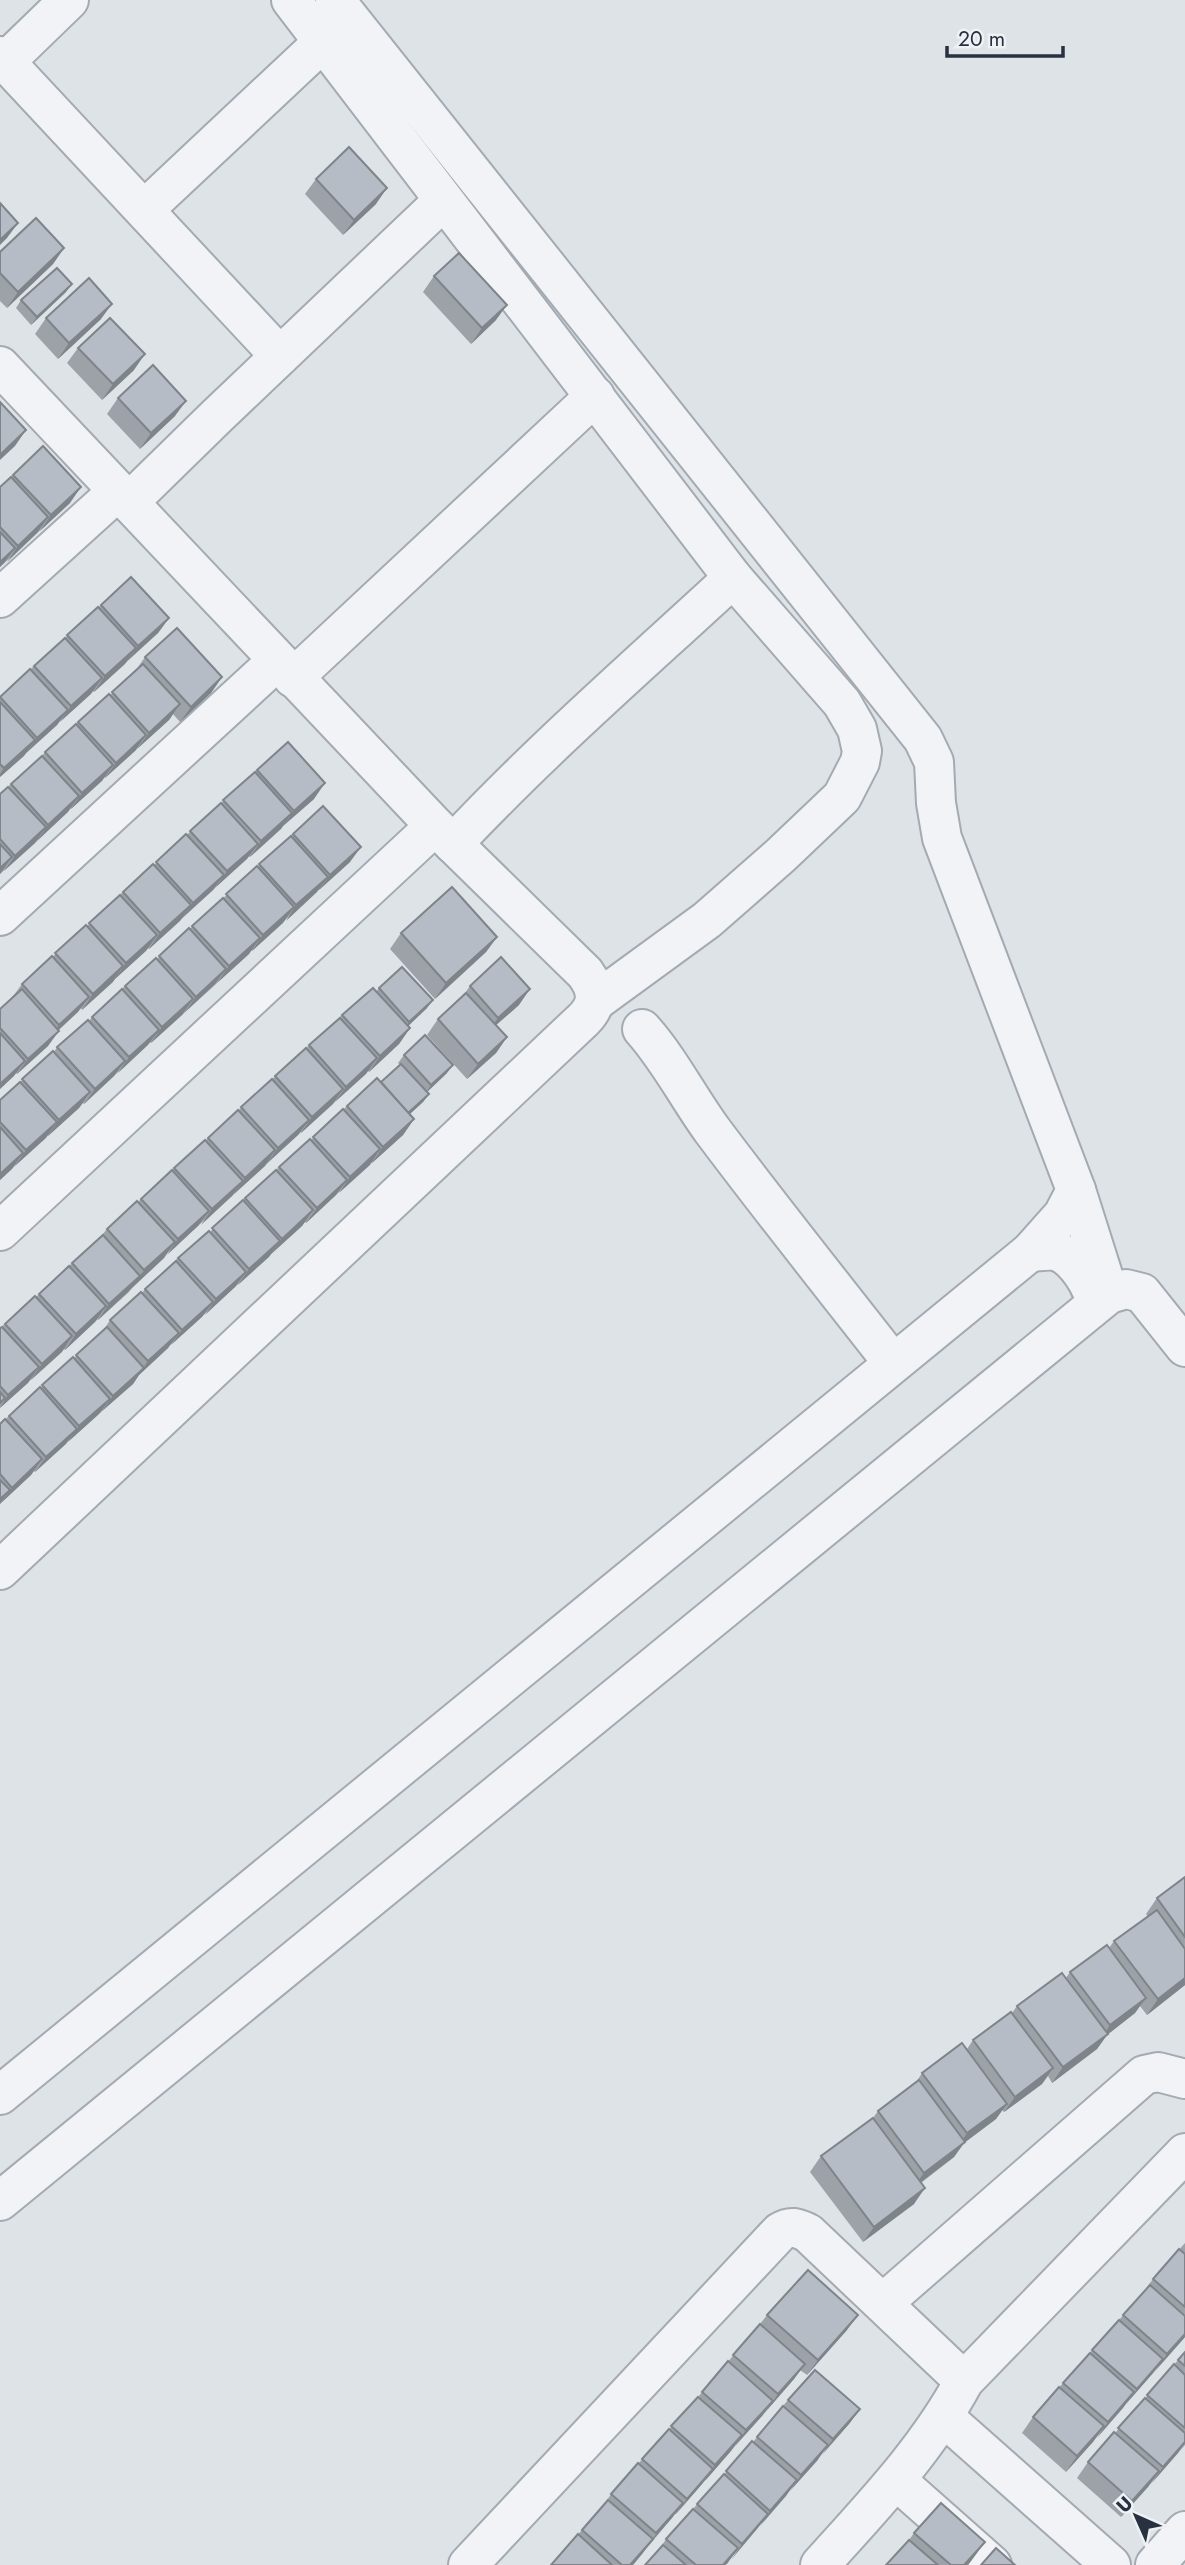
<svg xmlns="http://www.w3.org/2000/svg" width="1185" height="2565" font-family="Jost,sans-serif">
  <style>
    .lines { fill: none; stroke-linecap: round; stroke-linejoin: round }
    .minor-casing { stroke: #a3aab2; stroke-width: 42 }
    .minor { stroke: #f1f3f6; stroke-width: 38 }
    .wall { fill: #9da2a9 }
    .shaded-wall { fill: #7f848a }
    .building { fill: #b6bcc5; stroke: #7f848a; stroke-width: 2 }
  </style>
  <rect width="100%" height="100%" fill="#dee3e8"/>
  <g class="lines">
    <g class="minor-casing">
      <g id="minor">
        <path d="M291 0 733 578 842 703 857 729 862 751 860 762 842 797 781 855 707 920 596 1001"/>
        <path d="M0 56 280 356"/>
        <path d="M5 62 69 0"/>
        <path d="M145 209 323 42"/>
        <path d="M0 366 435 826 585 973C598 991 599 1004 583 1020L0 1570"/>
        <path d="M129 502 217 416 443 201"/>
        <path d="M0 598 118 491"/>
        <path d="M293 678 595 396"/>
        <path d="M453 844C541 750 639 665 733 578"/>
        <path d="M0 916 277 661"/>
        <path d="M642 1029C669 1059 688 1097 712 1130 771 1209 833 1286 893 1363"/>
        <path d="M1076 1190 1109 1294"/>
        <path d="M0 1231 435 826"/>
        <path d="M1030 1252C1038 1252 1050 1249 1058 1252 1075 1257 1094 1288 1095 1304"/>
        <path d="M0 2095 1030 1252 1063 1215 1076 1190 942 838 936 803 934 762 923 739 335 0"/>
        <path d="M0 2201 1109 1294 1126 1289 1142 1293 1185 1347"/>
        <path d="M883 2303 1144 2075 1158 2072 1185 2079"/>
        <path d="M945 2418 1111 2565"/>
        <path d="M896 2480 992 2565"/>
        <path d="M468 2565 780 2232C791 2225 797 2228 808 2233L964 2381"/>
        <path d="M820 2565C872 2507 927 2450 964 2381L1185 2153"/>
        <path d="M1155 2565 1185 2531"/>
      </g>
    </g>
    <use href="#minor" class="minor"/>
  </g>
  <g class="wall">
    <path d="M316 179 376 204 343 235 305 194Z"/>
    <path d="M64 248 53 264 7 308 0 301V252Z"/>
    <path d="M434 276 496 320 471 344 423 292Z"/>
    <path d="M66 292 31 325 16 308 21 300Z"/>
    <path d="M46 318 101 319 58 359 35 334Z"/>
    <path d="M78 348 134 370 102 400 67 363Z"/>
    <path d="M118 398 175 416 140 449 107 414Z"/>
    <path d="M13 475 70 503 0 567V487Z"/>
    <path d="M101 605 169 618 158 633 94 692 93 691 60 721 57 725 0 777V697Z"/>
    <path d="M145 657 222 677 211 693 180 722 173 714 169 720 105 778 104 777 71 809 70 808 35 843 0 874V794L42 756 45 752 78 722 110 695 136 670Z"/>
    <path d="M257 770 314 799 283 826 250 857 249 856 216 887 213 890 149 949 148 948 82 1010 81 1008 58 1030 48 1046 17 1074 16 1073 0 1089V1009L11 999 22 984 87 926 123 892 154 865Z"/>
    <path d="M293 834 350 862 319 890 318 889 252 951 251 950 249 954 182 1015 151 1043 150 1042 84 1104 83 1103 79 1108 48 1136 47 1135 0 1180V1100L54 1052 57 1047 89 1021 92 1017 125 986 157 959Z"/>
    <path d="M401 933 497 937 486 952 435 999 390 949Z"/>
    <path d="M470 986 519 1005 496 1025 507 1037 496 1053 467 1079 427 1035 438 1019 462 997Z"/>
    <path d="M379 988 427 1008 408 1026 410 1028 399 1044 369 1072 368 1071 301 1133V1132L298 1135 232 1196 166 1254 164 1258 133 1286 129 1292 98 1320V1319L65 1350 64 1349 0 1408V1328L36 1297 102 1235 107 1229 138 1202 141 1199 174 1168 206 1140 342 1015 376 992Z"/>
    <path d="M404 1055 447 1073 427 1092 429 1094 423 1102 410 1114 414 1119 403 1135 372 1163 371 1162 306 1223 305 1222 302 1226 235 1287 170 1345 168 1348 139 1375 133 1384 68 1441 35 1472 34 1471 31 1475 0 1504V1424L74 1358 103 1331 110 1320 142 1293 145 1289 178 1258 210 1232 245 1198 276 1170 279 1167 311 1140 347 1106 381 1082 400 1065 398 1063Z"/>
    <path d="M1185 1877V1985L1147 2015 1140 2006 1135 2013 1107 2035 1097 2049 1052 2083 1048 2076 1042 2084 1004 2112 1002 2110 996 2119 964 2143 954 2157 921 2183 914 2204 863 2242 810 2172 821 2156 873 2118 878 2111 915 2084 922 2073 967 2049 973 2040 1012 2013 1017 2006 1066 1978 1070 1972 1109 1948 1114 1941 1148 1917 1146 1914 1157 1898Z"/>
    <path d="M1185 2243V2337L1066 2472 1022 2433 1033 2417 1119 2320 1145 2290 1153 2279Z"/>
    <path d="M767 2315 847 2330 807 2375 800 2370 794 2379 762 2416 735 2446 676 2514H675L633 2565H551L604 2505 611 2494 698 2397 760 2324Z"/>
    <path d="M1185 2352V2445L1121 2517 1077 2478 1088 2462 1115 2433Z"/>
    <path d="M788 2400 860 2409 849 2424 821 2454 725 2565H645L659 2550 666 2539 753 2442Z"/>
    <path d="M914 2533 985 2542 968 2565H886L909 2540Z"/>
  </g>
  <g class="shaded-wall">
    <path d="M387 188 376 204 343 235 354 220Z"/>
    <path d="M18 223 7 238 0 245V240Z"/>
    <path d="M64 248 53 264 7 308 18 292Z"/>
    <path d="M72 284 66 292 31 325 37 317Z"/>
    <path d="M112 304 101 319 58 359 69 343Z"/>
    <path d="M507 305 496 320 471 344 482 328Z"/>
    <path d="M145 354 134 370 102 400 113 384Z"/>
    <path d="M186 401 175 416 140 449 151 433Z"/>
    <path d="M26 430 15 446 0 460V455Z"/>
    <path d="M81 487 70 503 40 531 51 515Z"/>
    <path d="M48 517 37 533 7 562 18 546Z"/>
    <path d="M15 548 4 563 0 567V562Z"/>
    <path d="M169 618 158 633 127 661 138 646Z"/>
    <path d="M136 648 125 664 94 692 105 676Z"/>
    <path d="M222 677 211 693 180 722 191 707Z"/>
    <path d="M102 678 91 694 60 722 71 706Z"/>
    <path d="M180 704 169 720 138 748 149 733Z"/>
    <path d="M68 710 57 725 26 753 37 738Z"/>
    <path d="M146 735 135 751 105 778 116 763Z"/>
    <path d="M35 740 24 756 0 777V774L4 768Z"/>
    <path d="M113 765 102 781 71 809 82 793Z"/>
    <path d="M325 783 314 799 283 826 294 811Z"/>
    <path d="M79 796 68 812 37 841 48 825Z"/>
    <path d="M292 813 281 829 250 857 261 841Z"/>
    <path d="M46 827 35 843 4 871 15 856Z"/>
    <path d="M258 844 247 859 216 887 227 871Z"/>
    <path d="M361 847 350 862 319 890 330 875Z"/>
    <path d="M12 857 0 874V868Z"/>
    <path d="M224 875 213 890 182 918 193 903Z"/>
    <path d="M328 877 317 892 286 921 296 905Z"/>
    <path d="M191 905 180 921 149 949 160 933Z"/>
    <path d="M294 907 283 923 252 951 263 935Z"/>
    <path d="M157 935 146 951 115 979 126 963Z"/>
    <path d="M497 937 486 952 435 999 446 983Z"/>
    <path d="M260 938 249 954 218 982 229 966Z"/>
    <path d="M123 966 113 982 82 1010 93 994Z"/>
    <path d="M226 969 215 984 185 1012 196 997Z"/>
    <path d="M530 989 519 1005 487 1033 498 1018Z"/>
    <path d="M89 997 78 1012 48 1040 59 1025Z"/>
    <path d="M193 999 182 1015 151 1043 162 1027Z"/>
    <path d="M433 1000 427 1008 404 1030 409 1022Z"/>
    <path d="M410 1028 399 1044 369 1072 380 1056Z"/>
    <path d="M159 1030 148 1045 118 1073 129 1057Z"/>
    <path d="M59 1031 48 1046 17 1074 28 1059Z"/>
    <path d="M507 1037 496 1053 467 1079 478 1064Z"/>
    <path d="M377 1058 366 1074 335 1102 346 1087Z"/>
    <path d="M25 1061 14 1076 0 1089V1084Z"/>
    <path d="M125 1061 114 1076 84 1104 95 1089Z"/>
    <path d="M453 1065 447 1073 426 1093 431 1085Z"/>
    <path d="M343 1089 333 1104 301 1133 312 1117Z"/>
    <path d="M90 1092 79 1108 48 1136 59 1120Z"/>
    <path d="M429 1094 423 1102 402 1121 408 1113Z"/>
    <path d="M414 1119 403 1135 372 1163 383 1147Z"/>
    <path d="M309 1120 298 1135 267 1163 278 1148Z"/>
    <path d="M57 1122 46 1138 15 1166 26 1150Z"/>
    <path d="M380 1149 370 1165 339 1193 350 1177Z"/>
    <path d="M275 1150 265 1166 234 1194 245 1178Z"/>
    <path d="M23 1153 12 1169 0 1180V1174Z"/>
    <path d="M347 1180 336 1195 306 1223 317 1208Z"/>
    <path d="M243 1181 232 1196 201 1225 212 1209Z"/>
    <path d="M313 1210 302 1226 271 1254 282 1239Z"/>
    <path d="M209 1211 198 1226 167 1255 178 1239Z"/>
    <path d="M280 1241 269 1257 238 1285 249 1269Z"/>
    <path d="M175 1242 164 1258 98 1320 109 1304Z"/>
    <path d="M246 1272 235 1287 205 1315 216 1299Z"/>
    <path d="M213 1302 202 1317 171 1345 182 1330Z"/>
    <path d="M106 1306 95 1322 65 1350 76 1334Z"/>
    <path d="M179 1333 168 1348 139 1375 133 1384 102 1411 113 1396 142 1370 148 1361Z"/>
    <path d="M72 1336 62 1352 31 1380 42 1364Z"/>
    <path d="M39 1367 28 1383 0 1408 8 1395Z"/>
    <path d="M110 1399 99 1414 68 1442 79 1426Z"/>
    <path d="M77 1429 66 1444 35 1472 46 1457Z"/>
    <path d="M42 1459 31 1475 1 1503 12 1488Z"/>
    <path d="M10 1490 0 1504V1499Z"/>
    <path d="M1185 1978V1985L1147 2015 1158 1999Z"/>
    <path d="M1146 1998 1135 2013 1107 2035 1097 2049 1052 2083 1063 2067 1100 2040 1110 2025Z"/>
    <path d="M1053 2068 1042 2084 1004 2112 1015 2097Z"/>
    <path d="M1007 2104 996 2119 964 2143 954 2157 913 2188 924 2173 957 2148 967 2133Z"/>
    <path d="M925 2188 914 2204 863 2242 874 2227Z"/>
    <path d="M858 2315 847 2330 807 2375 818 2360Z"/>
    <path d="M1185 2334V2337L1156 2370 1167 2354Z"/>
    <path d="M1163 2359 1152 2374 1126 2404 1137 2389Z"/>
    <path d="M805 2364 794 2379 767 2410 778 2394Z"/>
    <path d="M1134 2392 1123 2408 1097 2438 1108 2422Z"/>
    <path d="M773 2401 762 2416 735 2446 746 2430Z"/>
    <path d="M860 2409 849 2424 822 2455 833 2439Z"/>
    <path d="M1104 2426 1093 2442 1066 2472 1077 2456Z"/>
    <path d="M742 2435 731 2451 705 2481 715 2465Z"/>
    <path d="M1185 2442 1178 2453 1152 2483 1163 2467Z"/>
    <path d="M828 2445 817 2461 790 2491 801 2475Z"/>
    <path d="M713 2469 702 2484 676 2514 687 2499Z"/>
    <path d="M1159 2471 1148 2487 1121 2517 1132 2501Z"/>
    <path d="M797 2480 786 2496 760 2526 770 2511Z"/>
    <path d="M683 2503 672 2518 650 2543 642 2554 633 2565H630Z"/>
    <path d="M768 2514 757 2529 731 2560 742 2544Z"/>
    <path d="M985 2542 974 2557 968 2565H964Z"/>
    <path d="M738 2548 727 2564 725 2565H723Z"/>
  </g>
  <g class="building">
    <path d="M349 147 387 188 354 220 316 179Z"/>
    <path d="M0 203 18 223 0 240Z"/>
    <path d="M36 218 64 248 18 292 0 273V252Z"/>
    <path d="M459 253 507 305 482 328 434 276Z"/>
    <path d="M57 268 72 284 37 317 21 300Z"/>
    <path d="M89 278 112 304 69 343 46 318Z"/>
    <path d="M110 318 145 354 113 384 78 348Z"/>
    <path d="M153 365 186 401 151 433 118 398Z"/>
    <path d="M0 402 26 430 0 455Z"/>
    <path d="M43 446 81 487 51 515 13 475Z"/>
    <path d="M11 477 48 517 18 546 0 527V487Z"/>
    <path d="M0 532 15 548 0 562Z"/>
    <path d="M131 577 169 618 138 646 101 605Z"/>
    <path d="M98 607 136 648 105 676 67 635Z"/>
    <path d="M177 628 222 677 191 707 145 657Z"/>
    <path d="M65 638 102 678 71 706 34 666Z"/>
    <path d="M143 664 180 704 149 733 112 692Z"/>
    <path d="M30 669 68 710 37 738 0 697Z"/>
    <path d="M109 694 146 735 116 763 78 722Z"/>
    <path d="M0 702 35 740 4 768 0 764Z"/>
    <path d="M76 724 113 765 82 793 45 752Z"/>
    <path d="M288 742 325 783 294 811 257 770Z"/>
    <path d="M42 756 79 796 48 825 11 784Z"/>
    <path d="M255 772 292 813 261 841 223 800Z"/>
    <path d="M8 787 46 827 15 856 0 839V794Z"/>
    <path d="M221 803 258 844 227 871 190 831Z"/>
    <path d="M323 806 361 847 330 875 293 834Z"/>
    <path d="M186 834 224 875 193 903 156 862Z"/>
    <path d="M291 836 328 877 296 905 259 864Z"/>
    <path d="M0 844 12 857 0 868Z"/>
    <path d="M153 864 191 905 160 933 123 892Z"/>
    <path d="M257 866 294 907 263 935 226 894Z"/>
    <path d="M452 887 497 937 446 983 401 933Z"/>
    <path d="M120 895 157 935 126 963 89 923Z"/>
    <path d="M223 898 260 938 229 966 192 926Z"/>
    <path d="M86 925 123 966 93 994 55 953Z"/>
    <path d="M189 928 226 969 196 997 159 956Z"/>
    <path d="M52 956 89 997 59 1025 22 984Z"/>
    <path d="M501 957 530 989 498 1018 470 986Z"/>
    <path d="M156 958 193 999 162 1027 125 986Z"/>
    <path d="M402 967 433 1000 409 1022 379 988Z"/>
    <path d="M373 988 410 1028 380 1056 342 1015Z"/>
    <path d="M22 989 59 1031 28 1059 0 1028V1009Z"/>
    <path d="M122 989 159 1030 129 1057 92 1017Z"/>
    <path d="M466 993 507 1037 478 1064 438 1019Z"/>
    <path d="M340 1018 377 1058 346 1087 309 1045Z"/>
    <path d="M88 1020 125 1061 95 1089 57 1047Z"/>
    <path d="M0 1033 25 1061 0 1084Z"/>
    <path d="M425 1035 453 1065 431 1085 404 1055Z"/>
    <path d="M306 1048 343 1089 312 1117 275 1076Z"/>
    <path d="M53 1051 90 1092 59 1120 22 1079Z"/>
    <path d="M401 1064 429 1094 408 1113 381 1082Z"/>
    <path d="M377 1078 414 1119 383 1147 347 1106Z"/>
    <path d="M272 1079 309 1120 278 1148 241 1107Z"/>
    <path d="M20 1082 57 1122 26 1150 0 1122V1100Z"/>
    <path d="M343 1109 380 1149 350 1177 313 1137Z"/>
    <path d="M238 1110 275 1150 245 1178 208 1138Z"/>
    <path d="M0 1127 23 1153 0 1174Z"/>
    <path d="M310 1139 347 1180 317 1208 279 1167Z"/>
    <path d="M205 1140 243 1181 212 1209 174 1168Z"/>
    <path d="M172 1170 209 1211 178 1239 141 1199Z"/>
    <path d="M276 1170 313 1210 282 1239 245 1198Z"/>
    <path d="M243 1200 280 1241 249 1269 212 1228Z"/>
    <path d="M137 1201 175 1242 144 1270 107 1229Z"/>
    <path d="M209 1231 246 1272 216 1299 178 1258Z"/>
    <path d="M103 1235 140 1276 109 1304 72 1263Z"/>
    <path d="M176 1261 213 1302 182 1330 145 1289Z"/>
    <path d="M69 1266 106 1306 76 1334 39 1294Z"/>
    <path d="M141 1292 179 1333 148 1361 110 1320Z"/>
    <path d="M35 1296 72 1336 42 1364 5 1324Z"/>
    <path d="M2 1327 39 1367 8 1395 0 1386V1328Z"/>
    <path d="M107 1327 144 1368 113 1396 76 1355Z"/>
    <path d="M73 1357 110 1399 79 1426 42 1385Z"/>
    <path d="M40 1387 77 1429 46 1457 9 1416Z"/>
    <path d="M0 1392 5 1398 0 1403Z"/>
    <path d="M5 1419 42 1459 12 1488 0 1474V1424Z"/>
    <path d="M0 1480 10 1490 0 1499Z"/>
    <path d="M1185 1877V1937L1157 1898Z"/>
    <path d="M1157 1910 1185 1949V1978L1158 1999 1114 1941Z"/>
    <path d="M1107 1945 1146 1998 1110 2025 1070 1972Z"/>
    <path d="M1062 1973 1108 2034 1063 2067 1017 2006Z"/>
    <path d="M1011 2012 1053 2068 1015 2097 973 2040Z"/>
    <path d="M962 2043 1007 2104 967 2133 922 2073Z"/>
    <path d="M919 2080 965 2142 924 2173 878 2111Z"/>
    <path d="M873 2118 925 2188 874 2227 821 2156Z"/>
    <path d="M1179 2249 1185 2254V2307L1153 2279Z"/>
    <path d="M808 2270 858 2315 818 2360 767 2315Z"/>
    <path d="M1150 2285 1185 2316V2334L1167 2354 1123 2315Z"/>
    <path d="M1119 2320 1163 2359 1137 2389 1092 2350Z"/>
    <path d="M760 2324 805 2364 778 2394 733 2355Z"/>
    <path d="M1185 2352V2366L1178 2360Z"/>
    <path d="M1090 2353 1134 2392 1108 2422 1063 2383Z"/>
    <path d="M728 2361 773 2401 746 2430 702 2392Z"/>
    <path d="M1174 2364 1185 2375V2428L1147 2395Z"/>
    <path d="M815 2370 860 2409 833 2439 788 2400Z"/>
    <path d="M1059 2387 1104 2426 1077 2456 1033 2417Z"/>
    <path d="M698 2397 742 2435 715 2465 671 2426Z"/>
    <path d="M1145 2398 1185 2433V2442L1163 2467 1118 2428Z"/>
    <path d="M783 2406 828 2445 801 2475 757 2437Z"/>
    <path d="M669 2429 713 2469 687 2499 642 2459Z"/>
    <path d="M1114 2432 1159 2471 1132 2501 1088 2462Z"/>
    <path d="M752 2441 797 2480 770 2511 726 2471Z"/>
    <path d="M638 2463 683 2503 656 2533 611 2494Z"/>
    <path d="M724 2474 768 2514 742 2544 697 2504Z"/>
    <path d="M608 2500 653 2539 630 2565H622L582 2530Z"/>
    <path d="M941 2503 985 2542 964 2565H951L914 2533Z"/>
    <path d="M693 2509 738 2548 723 2565H696L666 2539Z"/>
    <path d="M578 2534 612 2565H551Z"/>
    <path d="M909 2540 938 2565H886Z"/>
    <path d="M663 2545 686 2565H645Z"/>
    <path d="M996 2548 1015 2565H981Z"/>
  </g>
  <g transform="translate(1136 2516) rotate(315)" stroke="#eef1f6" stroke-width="5" paint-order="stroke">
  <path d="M0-5L12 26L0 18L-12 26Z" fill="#27313f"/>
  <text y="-10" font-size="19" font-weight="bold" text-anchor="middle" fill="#27313f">U</text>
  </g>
  <path d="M947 46v10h116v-10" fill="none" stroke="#27313f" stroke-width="3.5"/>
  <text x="958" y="46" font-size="21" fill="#27313f" stroke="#eef1f6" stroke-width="5" paint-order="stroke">20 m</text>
</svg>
